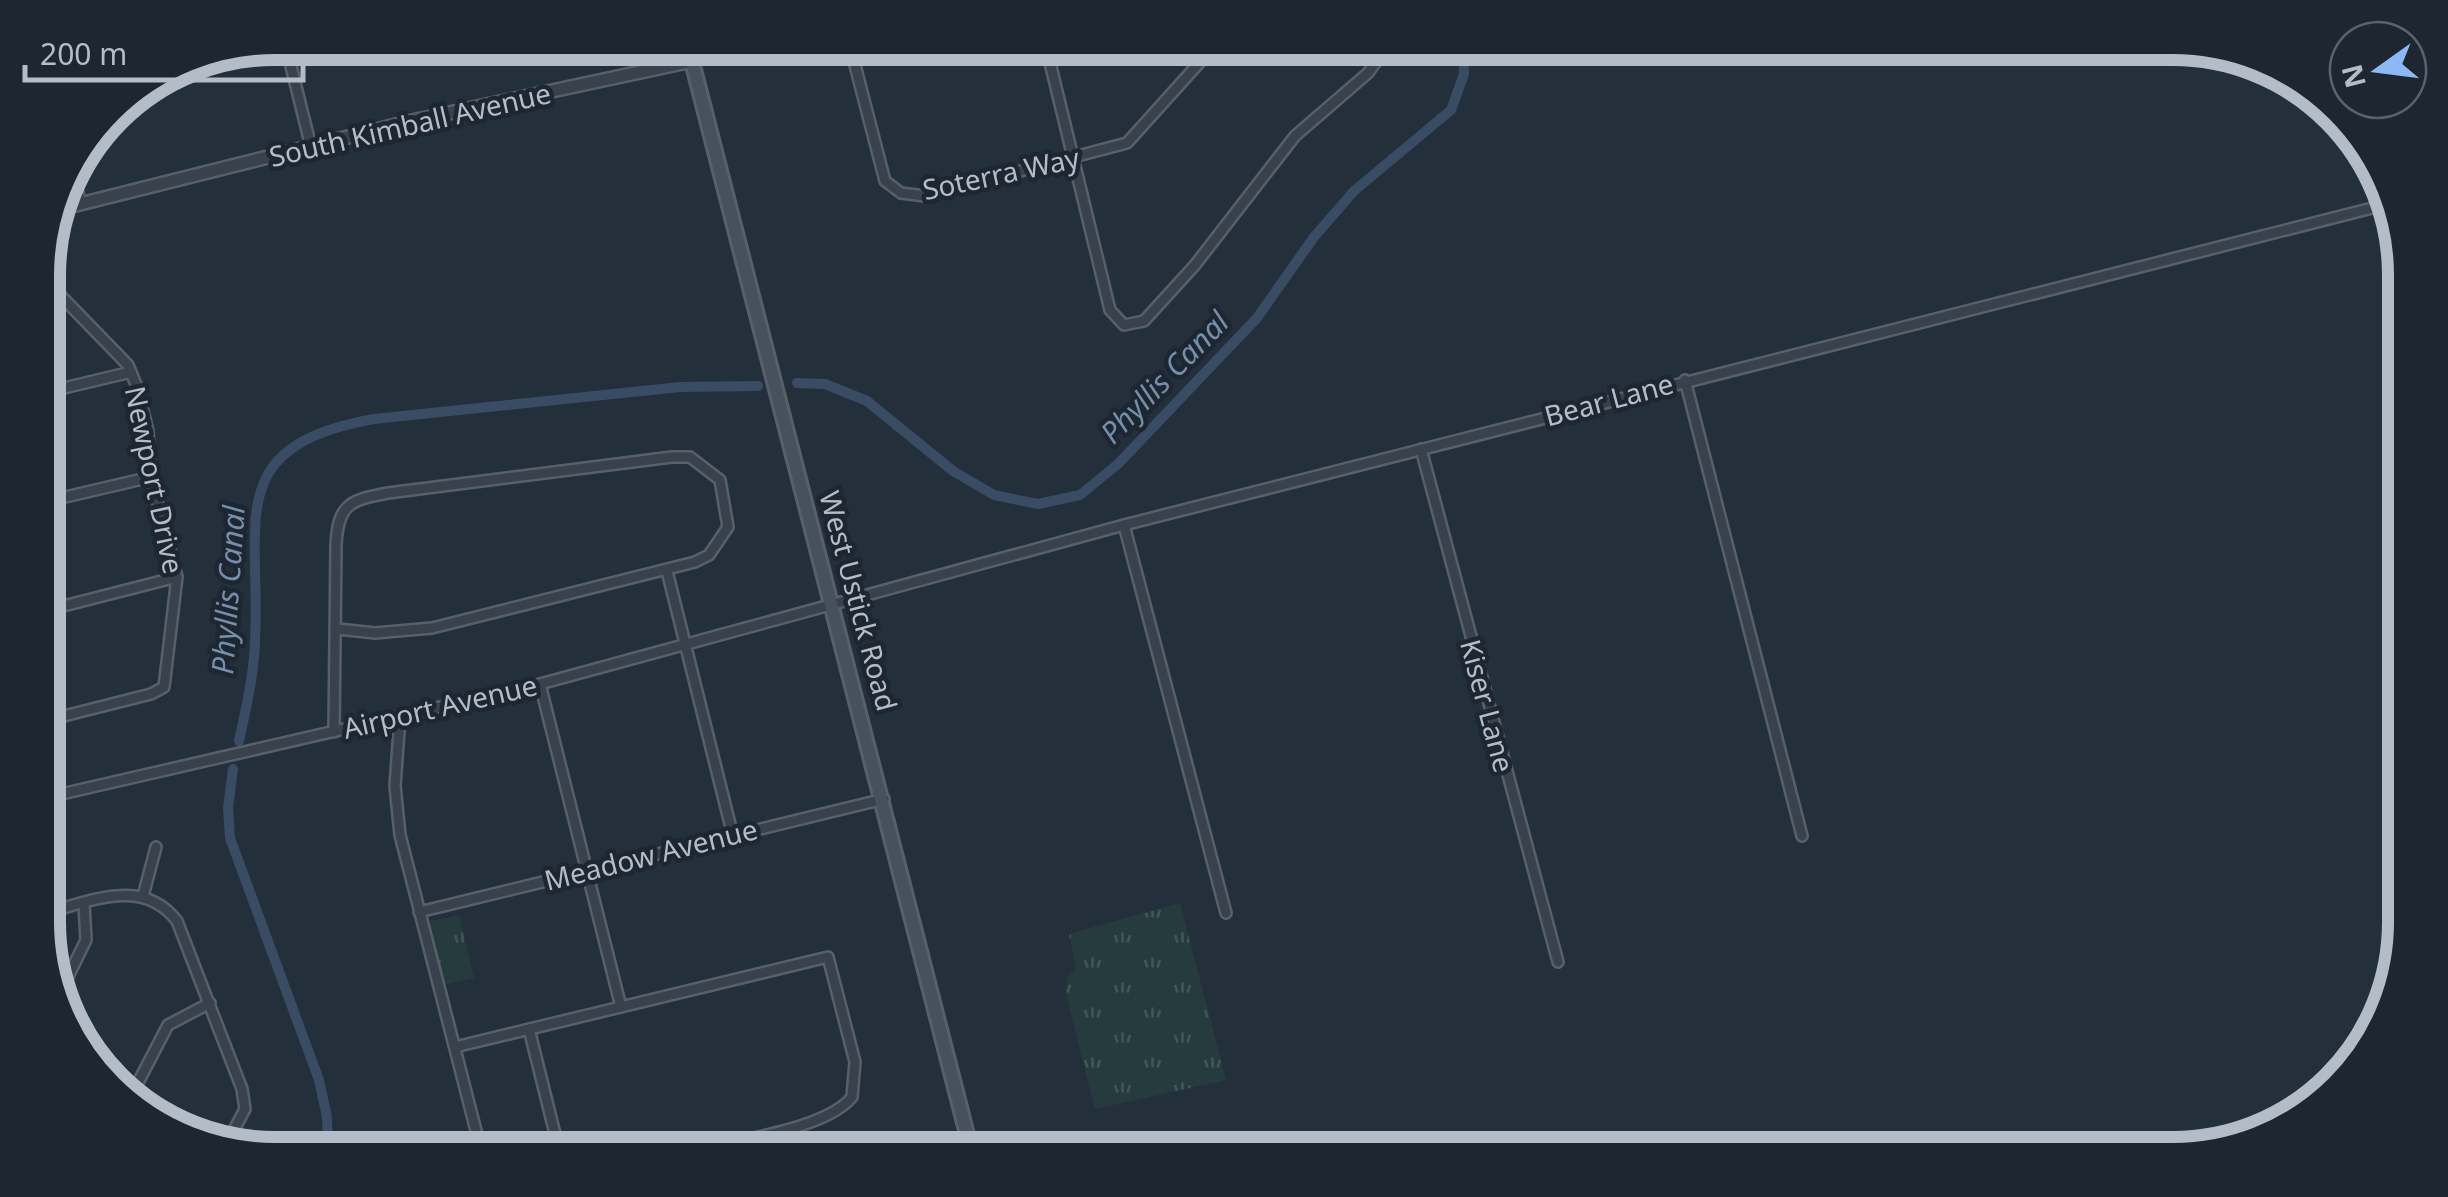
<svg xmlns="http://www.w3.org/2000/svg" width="2448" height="1197" font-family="'Noto Sans',sans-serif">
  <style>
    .grass { fill: url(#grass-tufts) }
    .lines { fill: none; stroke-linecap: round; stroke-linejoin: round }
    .canal { stroke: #394c63; stroke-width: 10 }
    .minor-casing { stroke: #565f6a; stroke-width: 14 }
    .tertiary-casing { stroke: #565f6a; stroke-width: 16 }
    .secondary-casing { stroke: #565f6a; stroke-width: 18 }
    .minor { stroke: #38414c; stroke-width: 9 }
    .tertiary { stroke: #38414c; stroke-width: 11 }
    .secondary { stroke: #46505f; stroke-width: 12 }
    .labels { text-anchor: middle; stroke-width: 9; stroke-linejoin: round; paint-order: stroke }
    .street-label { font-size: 28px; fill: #b4bcc8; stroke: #1d2631 }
    .water-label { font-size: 30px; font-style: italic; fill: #758eaa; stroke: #1d2631 }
    .rim { fill: none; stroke: #b4bcc8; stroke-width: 12 }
  </style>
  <defs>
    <pattern id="grass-tufts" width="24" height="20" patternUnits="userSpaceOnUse" patternTransform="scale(2.5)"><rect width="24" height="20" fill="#263b3d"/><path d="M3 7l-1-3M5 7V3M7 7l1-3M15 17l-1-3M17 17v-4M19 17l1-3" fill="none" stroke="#435558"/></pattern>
  </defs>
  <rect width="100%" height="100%" fill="#242f3c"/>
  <g class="grass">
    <path d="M1180 903 1226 1080 1095 1109 1066 993 1067 978 1076 969 1069 934Z"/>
    <path d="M459 915 474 978 442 985 427 922Z"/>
  </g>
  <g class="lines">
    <g class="canal">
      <path d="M797 383 825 384 867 401 953 471 994 495 1038 504 1080 495 1118 464 1257 318 1314 237 1354 191 1451 110 1464 74 1463 42"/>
      <path d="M239 741C246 708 254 675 255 641 261 520 222 446 374 419L680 387 758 386"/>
      <path d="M233 769 228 808 230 838 319 1080 327 1117 328 1154"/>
    </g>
    <g class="minor-casing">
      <g id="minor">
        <path d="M285 42 311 147"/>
        <path d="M849 42 885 181 901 193 925 196 1127 143 1218 42"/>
        <path d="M1045 42 1110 310 1124 325 1144 321 1195 265 1295 136 1368 73 1376 62 1379 42"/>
        <path d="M692 61 764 42"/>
        <path d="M71 166 81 204"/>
        <path d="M1685 380 1802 836"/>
        <path d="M43 393 131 372"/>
        <path d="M1421 449 1558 962"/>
        <path d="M44 502 151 477"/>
        <path d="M1124 525 1226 913"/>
        <path d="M667 571 733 836"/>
        <path d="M44 611 177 577"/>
        <path d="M540 684 621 1007"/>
        <path d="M400 717 395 786 400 835 482 1154"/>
        <path d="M44 721 151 694 164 687 177 577 151 477 148 431 137 387 128 365 60 295 47 244"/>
        <path d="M334 732 336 545C338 504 350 500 388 493L672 457H690L720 480 728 527 709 555 695 562 432 628 375 633 338 629"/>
        <path d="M44 798 540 684 1124 525 2388 204"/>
        <path d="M143 896 156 847"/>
        <path d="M419 912 884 799"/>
        <path d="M44 913C91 902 142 876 177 921L242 1089 245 1109 227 1143"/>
        <path d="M61 991 86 940 84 904"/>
        <path d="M529 1029 560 1154"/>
        <path d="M455 1047 828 957 855 1062 852 1097C824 1132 716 1144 671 1154"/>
        <path d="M131 1096 168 1025 210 1003"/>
      </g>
    </g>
    <g class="tertiary-casing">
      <path id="tertiary" d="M56 210 412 121 692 61"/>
    </g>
    <g class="secondary-casing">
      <path id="secondary" d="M687 42 972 1154"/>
    </g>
    <use href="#minor" class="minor"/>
    <use href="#tertiary" class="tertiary"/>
    <use href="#secondary" class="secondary"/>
  </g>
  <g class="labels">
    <g class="street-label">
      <text transform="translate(410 125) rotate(-13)" y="10">South Kimball Avenue</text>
      <text transform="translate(1001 174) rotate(-12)" y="10">Soterra Way</text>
      <text transform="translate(1609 400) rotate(-15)" y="10">Bear Lane</text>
      <text transform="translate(154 480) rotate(78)" y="10">Newport Drive</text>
      <text transform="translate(858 601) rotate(75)" y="10">West Ustick Road</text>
      <text transform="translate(1487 706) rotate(75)" y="10">Kiser Lane</text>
      <text transform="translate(440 707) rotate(-13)" y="10">Airport Avenue</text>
      <text transform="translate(651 855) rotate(-14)" y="10">Meadow Avenue</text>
    </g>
    <g class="water-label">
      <text transform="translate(1165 378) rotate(-46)" y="10">Phyllis Canal</text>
      <text transform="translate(229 590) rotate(-86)" y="10">Phyllis Canal</text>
    </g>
  </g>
  <path d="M0 0H2448V1197H0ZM275 60H2173A215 215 0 0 1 2388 275V922A215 215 0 0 1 2173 1137H275A215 215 0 0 1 60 922V275A215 215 0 0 1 275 60Z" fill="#1d2631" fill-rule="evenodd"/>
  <path class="rim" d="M275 60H2173A215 215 0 0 1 2388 275V922A215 215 0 0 1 2173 1137H275A215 215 0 0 1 60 922V275A215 215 0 0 1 275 60Z"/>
  <g transform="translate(2378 70) rotate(256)"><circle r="48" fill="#1d2631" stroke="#59626d" stroke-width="2.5"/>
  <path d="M0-8L18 38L0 25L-18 38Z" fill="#8cb8f4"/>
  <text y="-15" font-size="28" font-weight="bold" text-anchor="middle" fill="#b4bcc8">N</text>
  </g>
  <path d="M25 65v15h278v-15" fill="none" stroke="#b4bcc8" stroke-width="5"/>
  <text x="40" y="65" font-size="30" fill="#b4bcc8" stroke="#1d2631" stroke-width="8" paint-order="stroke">200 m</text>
</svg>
